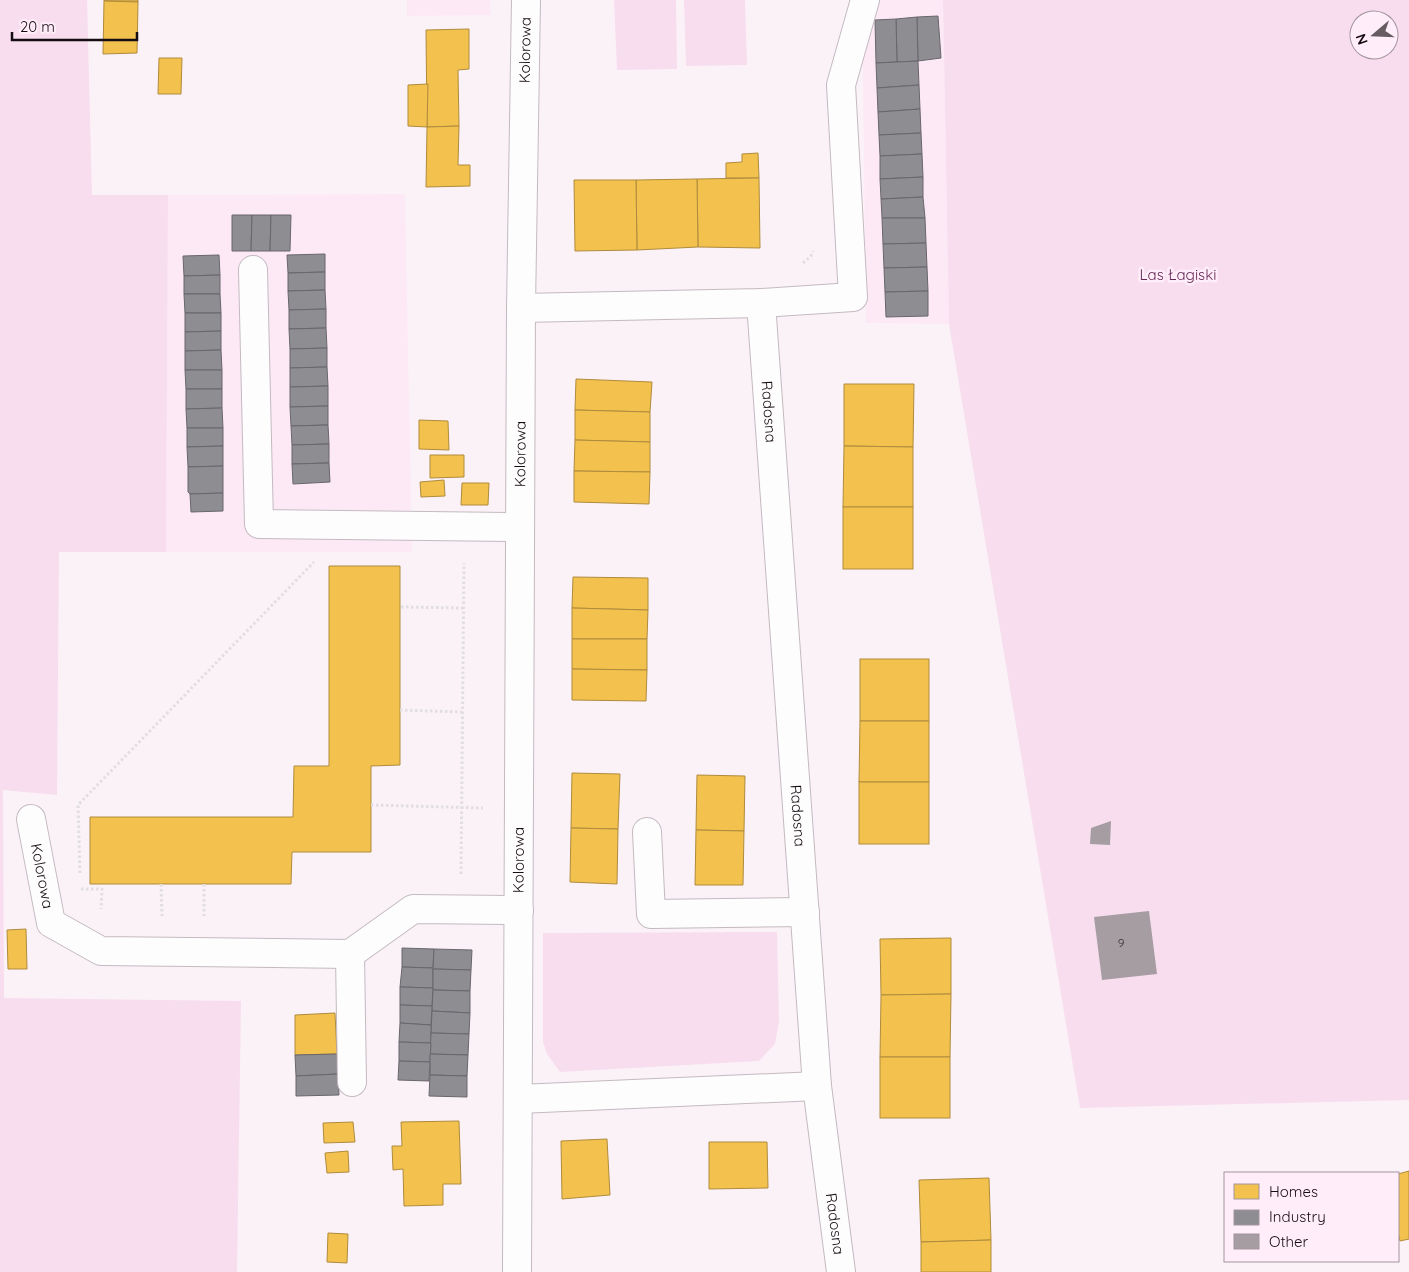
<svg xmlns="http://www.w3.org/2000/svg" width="1409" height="1272" font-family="Quicksand,sans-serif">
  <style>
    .built { fill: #fde9f6 }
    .green { fill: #f8ddef; fill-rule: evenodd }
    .homes { fill: #f2c14e; stroke: #b08b3c }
    .industry { fill: #8d8d92; stroke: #69666c }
    .building { fill: #a59da2 }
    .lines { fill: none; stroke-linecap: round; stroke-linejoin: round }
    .minor-casing { stroke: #c3bac0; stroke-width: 30 }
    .path { stroke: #e1dee0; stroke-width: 3; stroke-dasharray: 2.5 2.5; stroke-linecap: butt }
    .minor { stroke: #fefdfe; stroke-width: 28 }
    .labels { text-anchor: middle; stroke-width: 5; stroke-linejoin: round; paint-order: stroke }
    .number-label { font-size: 12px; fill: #393036 }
    .street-label { font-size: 15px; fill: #150c12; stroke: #ffeef9 }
    .park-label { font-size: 15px; fill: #662654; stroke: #ffeef9 }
  </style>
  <rect width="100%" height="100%" fill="#fbf2f8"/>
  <g class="built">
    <path d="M407 0H490L491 15 407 16Z"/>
    <path d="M862 0H943L949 324 866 323Z"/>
    <path d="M405 194 412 552H166L168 195Z"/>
  </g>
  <g class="green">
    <path d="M0 0H87L92 195H168L166 552H59L57 795 3 790 4 998 241 1001 237 1272H0Z"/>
    <path d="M614 0H676L677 69 617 70Z"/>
    <path d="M684 0H745L747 65 686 66Z"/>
    <path d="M943 0H1409V1100L1080 1108 949 324ZM1359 20H1389V50H1359Z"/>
    <path d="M777 932 779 1022 775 1044 759 1061 560 1072 547 1054 543 1042V933Z"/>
  </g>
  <g class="homes">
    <path d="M104 0H138V2L104 1Z"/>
    <path d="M104 1 138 2 137 53 103 54Z"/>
    <path d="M469 29V69L458 70 459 126 427 127 426 30Z"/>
    <path d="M159 58H182L181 94H158Z"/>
    <path d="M428 84 427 127 408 126V85Z"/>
    <path d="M459 126 458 165H470V186L426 187 427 127Z"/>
    <path d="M758 153 759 178H726V163L742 162V154Z"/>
    <path d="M759 178 760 248 698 247 697 179Z"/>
    <path d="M697 179 698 247 637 250 636 180Z"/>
    <path d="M574 180H636L637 250 575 251Z"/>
    <path d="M576 379 652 382 650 412 575 410Z"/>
    <path d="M844 384H914L913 447 844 446Z"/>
    <path d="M575 410 650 412V442L575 440Z"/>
    <path d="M419 420 448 421 449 450 419 449Z"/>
    <path d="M575 440 650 442V472L574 471Z"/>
    <path d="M844 446 913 447V507H843Z"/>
    <path d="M430 455H464V477L430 478Z"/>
    <path d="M574 471 650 472 649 504 574 502Z"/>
    <path d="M444 480 445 496 421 497 420 482Z"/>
    <path d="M462 483H489L488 505H461Z"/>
    <rect x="843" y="507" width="70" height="62"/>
    <path d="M329 566H400V765L371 766V852H292L291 884H90V817H293L294 766H329Z"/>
    <path d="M573 577 648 578V610L572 608Z"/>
    <path d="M572 608 648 610 647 639H572Z"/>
    <path d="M572 639H647V670L572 669Z"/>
    <rect x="860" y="659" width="69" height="62"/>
    <path d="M572 669 647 670 646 701 572 700Z"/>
    <path d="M860 721H929V782H859Z"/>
    <path d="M572 773 620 774 618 829 571 828Z"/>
    <path d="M697 775 745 776 744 831 696 830Z"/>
    <rect x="859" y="782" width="70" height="62"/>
    <path d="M571 828 618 829 617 884 570 882Z"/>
    <path d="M696 830 744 831 743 885H695Z"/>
    <path d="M26 929 27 969H8L7 930Z"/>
    <path d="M951 938V994L881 995 880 939Z"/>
    <path d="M951 994 950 1057H880L881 995Z"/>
    <path d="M335 1013 337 1054 295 1055V1015Z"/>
    <rect x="880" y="1057" width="70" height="61"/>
    <path d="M459 1121 461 1184H443V1205L404 1206 403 1169 393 1170 392 1146H402L401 1122Z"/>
    <path d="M353 1122 355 1142 324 1143 323 1123Z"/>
    <path d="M607 1139 610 1195 562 1199 561 1141Z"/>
    <path d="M709 1142H767L768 1188 709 1189Z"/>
    <path d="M348 1151 349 1172 327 1173 325 1153Z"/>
    <path d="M1409 1171V1239L1400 1241 1398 1233V1174Z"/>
    <path d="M989 1178 991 1240 921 1242 919 1180Z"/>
    <path d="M328 1233 348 1234 347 1263 327 1262Z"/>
    <path d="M991 1240V1272H921V1242Z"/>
  </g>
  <g class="industry">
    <path d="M938 16 941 58 918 61 917 17Z"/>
    <path d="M917 17 918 61 897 62 896 19Z"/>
    <path d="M896 19 897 62 876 63 875 20Z"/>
    <path d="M918 61 919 85 877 88 876 63Z"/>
    <path d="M919 85 920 109 878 112 877 88Z"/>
    <path d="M920 109 921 133 879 135 878 112Z"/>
    <path d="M921 133 922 154 880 156 879 135Z"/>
    <path d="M922 154 923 177 880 179V156Z"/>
    <path d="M923 177V197L881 199 880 179Z"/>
    <path d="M923 197 925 218H882L881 199Z"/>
    <path d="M232 215H252L251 251H232Z"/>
    <path d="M252 215H271L270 251H251Z"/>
    <path d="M271 215H291L290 251H270Z"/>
    <path d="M882 218H925L926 243 883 244Z"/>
    <path d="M926 243 927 267 884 268 883 244Z"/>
    <path d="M325 254V272L288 273 287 255Z"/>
    <path d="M219 255 220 275 184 276 183 256Z"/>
    <path d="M927 267 928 291 885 292 884 268Z"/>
    <path d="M325 272V290L288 291V273Z"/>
    <path d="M220 275V294H184V276Z"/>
    <path d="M325 290 326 309 289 310 288 291Z"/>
    <path d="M928 291V316L886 317 885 292Z"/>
    <path d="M184 294H220L221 313H185Z"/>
    <path d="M326 309V328L289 329V310Z"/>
    <path d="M185 313H221V331L185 332Z"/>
    <path d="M326 328 327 348 290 349 289 329Z"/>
    <path d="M221 331V350L185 351V332Z"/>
    <path d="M327 348V367L290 368V349Z"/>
    <path d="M221 350 222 370H185V351Z"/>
    <path d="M327 367 328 386 290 387V368Z"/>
    <path d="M185 370H222V389H186Z"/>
    <path d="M328 386V406L290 407V387Z"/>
    <path d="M186 389H222V408L186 409Z"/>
    <path d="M328 406V425L291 426 290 407Z"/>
    <path d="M222 408 223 428H187L186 409Z"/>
    <path d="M328 425 329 444 292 445 291 426Z"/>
    <path d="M187 428H223V446L187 447Z"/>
    <path d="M329 444V463L292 464V445Z"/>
    <path d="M223 446V466L188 467 187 447Z"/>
    <path d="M329 463 330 482 293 484 292 464Z"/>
    <path d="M223 466V493L190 494 188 492V467Z"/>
    <path d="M223 493V511L191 512 190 494Z"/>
    <path d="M402 948 434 949 433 968 402 967Z"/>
    <path d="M434 949 472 950 471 970 433 969Z"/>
    <path d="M402 967 433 968V988L400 987Z"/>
    <path d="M433 969 471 970 470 991 433 990Z"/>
    <path d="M400 987 433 988 432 1006 400 1005Z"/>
    <path d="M433 990 470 991V1013L432 1011Z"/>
    <path d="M400 1005 432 1006 431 1025 400 1023Z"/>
    <path d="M432 1011 470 1013 469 1034 431 1033Z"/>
    <path d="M400 1023 431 1025V1043L399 1042Z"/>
    <path d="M431 1033 469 1034 468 1055 430 1054Z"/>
    <path d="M399 1042 431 1043 430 1062 399 1061Z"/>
    <path d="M337 1054 338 1074 296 1076 295 1055Z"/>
    <path d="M430 1054 468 1055 467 1076 430 1075Z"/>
    <path d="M399 1061 430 1062 429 1081 398 1080Z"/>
    <path d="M338 1074 339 1095 296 1096V1076Z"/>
    <path d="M430 1075 467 1076V1097L429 1096Z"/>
  </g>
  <g class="building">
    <path d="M1111 821 1110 845 1090 844 1091 828Z"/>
    <path d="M1149 911 1157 974 1102 980 1094 917Z"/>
  </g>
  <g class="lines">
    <g class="minor-casing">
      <g id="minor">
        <path d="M253 270 259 524 520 527"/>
        <path id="s1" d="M761 303 817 1086 841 1272"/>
        <path d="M521 308 761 303 853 297 841 85 865 0"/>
        <path id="s2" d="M31 819 51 923 101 951 350 954 413 909 519 910"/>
        <path d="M647 832 651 914 805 912"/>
        <path d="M350 954 352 1082"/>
        <path d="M519 1099 817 1086"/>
        <path id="s3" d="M517 1272 521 308 526 0"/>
      </g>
    </g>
    <g class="path">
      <path d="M803 263 811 256 813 251"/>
      <path d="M401 607 463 608"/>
      <path d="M400 710 462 712"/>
      <path d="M371 805 483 808"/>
      <path d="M80 873 78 805 314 562"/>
      <path d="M461 874 464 563"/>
      <path d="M161 884 162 916"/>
      <path d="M204 884V916"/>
      <path d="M81 889H102L101 909"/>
    </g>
    <use href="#minor" class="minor"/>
  </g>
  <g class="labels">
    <g class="number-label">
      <text x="1121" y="947">9</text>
    </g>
    <g class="street-label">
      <text dy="5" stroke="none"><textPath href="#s3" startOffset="1222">Kolorowa</textPath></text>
      <text dy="5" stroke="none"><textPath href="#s1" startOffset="109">Radosna</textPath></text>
      <text dy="5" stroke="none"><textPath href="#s3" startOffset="818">Kolorowa</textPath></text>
      <text dy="5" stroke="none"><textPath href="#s1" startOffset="514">Radosna</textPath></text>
      <text dy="5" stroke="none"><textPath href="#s3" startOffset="412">Kolorowa</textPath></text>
      <text dy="5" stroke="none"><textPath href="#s2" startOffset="58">Kolorowa</textPath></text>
      <text dy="5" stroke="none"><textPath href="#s1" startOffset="924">Radosna</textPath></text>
    </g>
    <g class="park-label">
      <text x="1178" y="280">Las Łagiski</text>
    </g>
  </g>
  <rect x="1224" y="1172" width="175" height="90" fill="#ffeef9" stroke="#a1949d"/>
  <rect x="1234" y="1184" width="25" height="15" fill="#f2c14e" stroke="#a1949d"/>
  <text x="1269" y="1197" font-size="15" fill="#150c12">Homes</text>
  <rect x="1234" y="1210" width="25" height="15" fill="#8d8d92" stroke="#a1949d"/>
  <text x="1269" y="1222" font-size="15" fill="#150c12">Industry</text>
  <rect x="1234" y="1234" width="25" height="15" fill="#a59da2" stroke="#a1949d"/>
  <text x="1269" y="1247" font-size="15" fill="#150c12">Other</text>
  <g transform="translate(1374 35) rotate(251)"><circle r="24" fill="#ffeef9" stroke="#a1949d"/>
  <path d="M0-4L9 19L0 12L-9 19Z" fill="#665c62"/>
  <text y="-8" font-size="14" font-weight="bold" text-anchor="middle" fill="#150c12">N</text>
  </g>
  <path d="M12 32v8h125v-8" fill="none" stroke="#150c12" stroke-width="2.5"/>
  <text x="20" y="32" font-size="15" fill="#150c12" stroke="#ffeef9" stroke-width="4" paint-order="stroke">20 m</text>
</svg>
